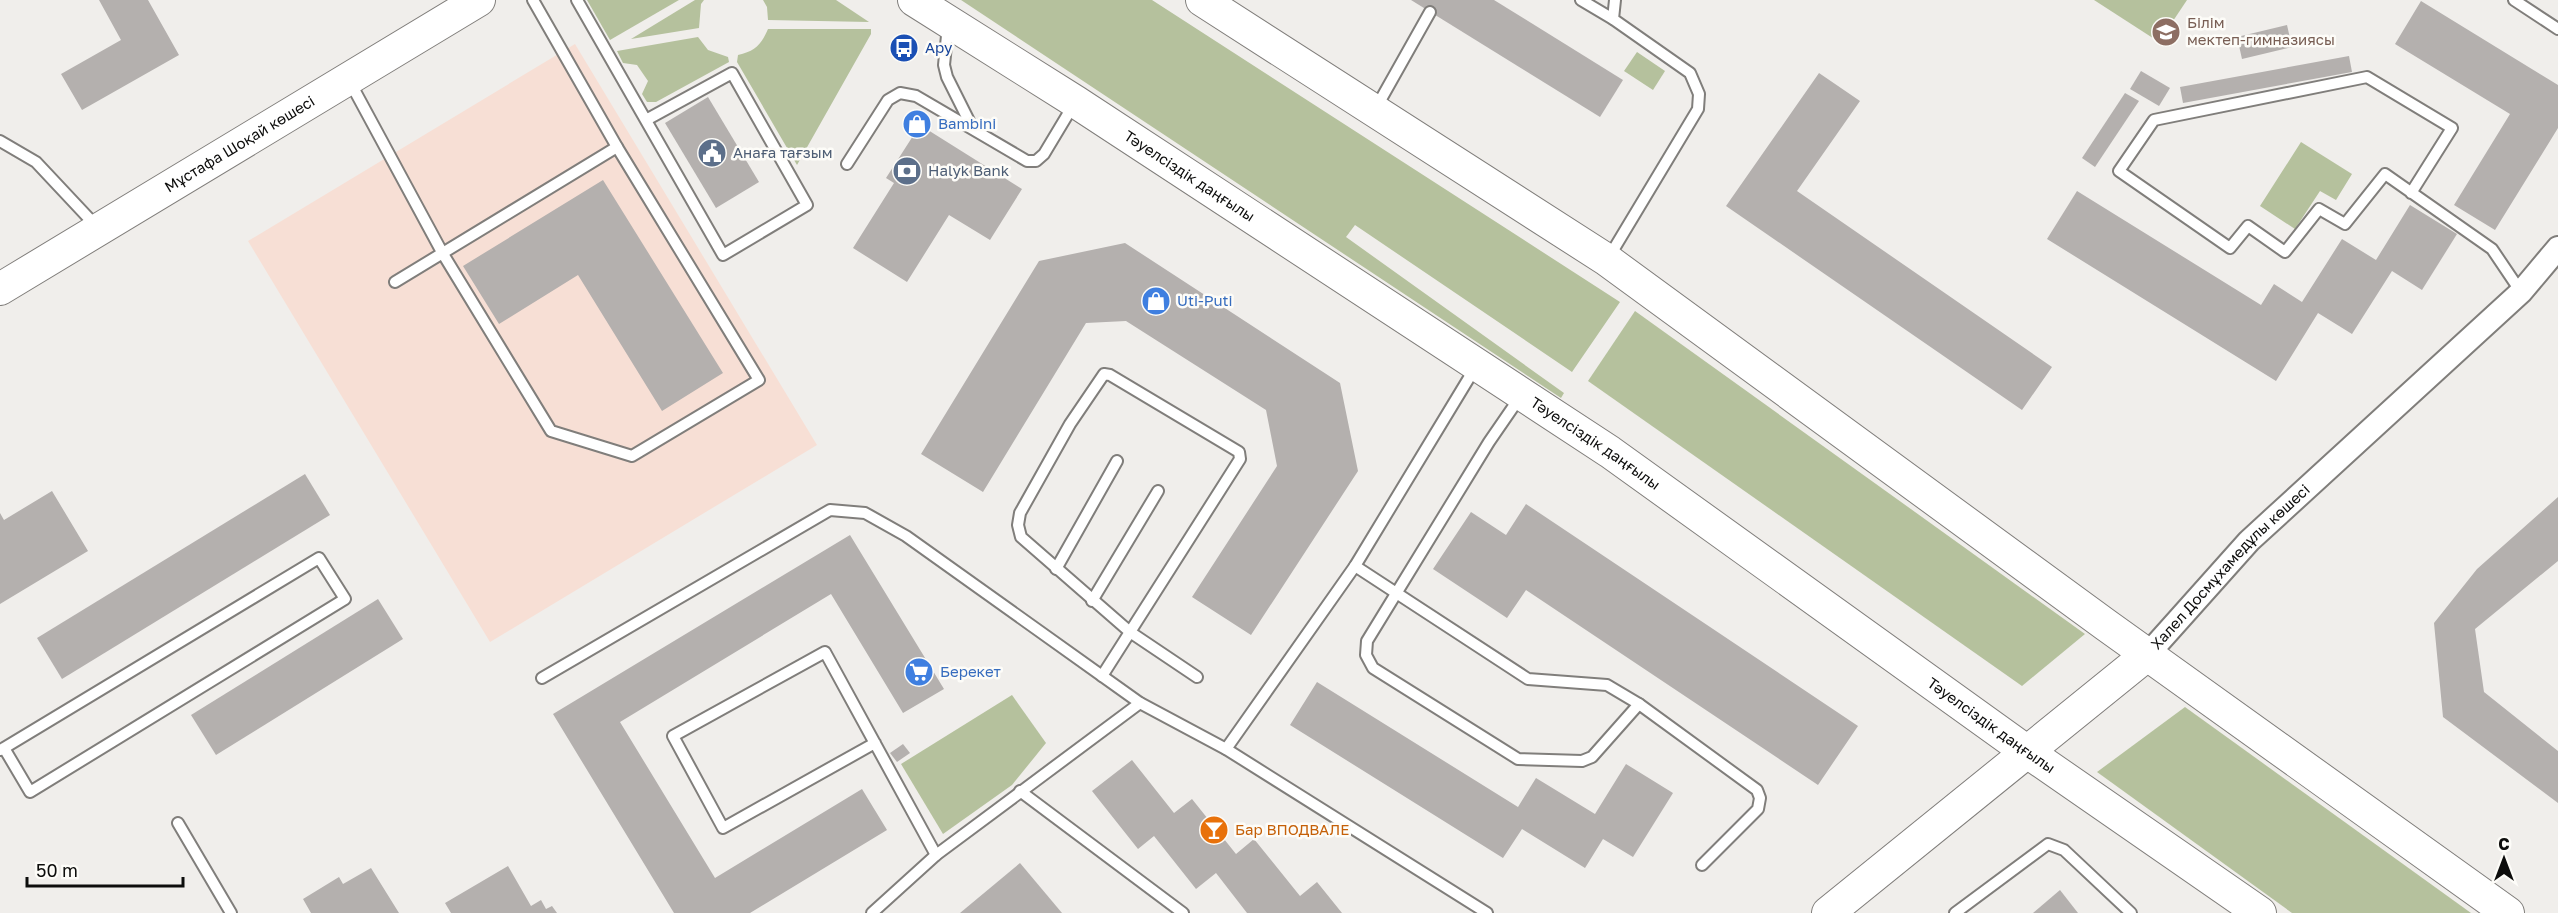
<svg xmlns="http://www.w3.org/2000/svg" width="2558" height="913" font-family="'Golos Text',sans-serif">
  <style>
    .medical { fill: #f7dfd5 }
    .green { fill: #b5c19d }
    .building { fill: #b4b0ae }
    .lines { fill: none; stroke-linecap: round; stroke-linejoin: round }
    .lane-casing { stroke: #807e7b; stroke-width: 14 }
    .street-casing { stroke: #807e7b; stroke-width: 26 }
    .secondary-casing { stroke: #807e7b; stroke-width: 34 }
    .lane { stroke: #fff; stroke-width: 10 }
    .street { stroke: #fff; stroke-width: 22 }
    .secondary { stroke: #fff; stroke-width: 32 }
    .labels { text-anchor: middle; stroke-width: 5; stroke-linejoin: round; paint-order: stroke }
    .education-label { font-size: 15px; fill: #785e54; stroke: #fdfcf8; text-anchor: start }
    .transit-label { font-size: 15px; fill: #164399; stroke: #fdfcf8; text-anchor: start }
    .shop-label { font-size: 15px; fill: #366cbe; stroke: #fdfcf8; text-anchor: start }
    .street-label { font-size: 15px; fill: #0d0d0c; stroke: #fdfcf8 }
    .service-label { font-size: 15px; fill: #4e5e75; stroke: #fdfcf8; text-anchor: start }
    .food-label { font-size: 15px; fill: #c56008; stroke: #fdfcf8; text-anchor: start }
  </style>
  <rect width="100%" height="100%" fill="#f0eeeb"/>
  <path class="medical" d="M575 44 817 445 490 642 248 241Z"/>
  <g class="green">
    <path d="M587 0H679L610 40Z"/>
    <path d="M695 0H704L701 4 699 28 631 39Z"/>
    <path d="M763 0H836L869 22 768 20 767 7Z"/>
    <path d="M961 0H1152L1620 302 1572 372 1355 225 1346 237 1564 393 1561 398Z"/>
    <path d="M2094 0H2187L2159 42Z"/>
    <path d="M768 29H871V34L797 165 737 62 738 55C755 51 761 45 768 29Z"/>
    <path d="M698 37 708 50 728 57 729 62 656 102H647L642 94 648 81 637 65 623 63 617 51Z"/>
    <path d="M1637 52 1665 71 1653 90 1624 71Z"/>
    <path d="M2301 142 2352 174 2336 200 2320 191 2295 229 2260 206Z"/>
    <path d="M1635 311 2085 634 2022 686 1588 381Z"/>
    <path d="M1012 695 1046 743 1012 785 943 834 901 764Z"/>
    <path d="M2185 707 2471 913H2292L2097 772Z"/>
  </g>
  <g class="building">
    <path d="M99 0H148L179 55 82 110 61 74 121 40Z"/>
    <path d="M1411 0H1494L1623 80 1600 117Z"/>
    <path d="M2421 1 2558 85V128L2495 230 2454 205 2510 114 2395 44Z"/>
    <path d="M2287 25 2292 47 2242 59 2237 37Z"/>
    <path d="M2349 56 2352 72 2183 103 2180 87Z"/>
    <path d="M2141 71 2170 88 2159 106 2130 89Z"/>
    <path d="M1819 73 1860 101 1797 191 2052 367 2022 410 1726 206Z"/>
    <path d="M2125 93 2139 101 2095 167 2082 158Z"/>
    <path d="M708 97 759 182 716 208 665 123Z"/>
    <path d="M920 125 1022 189 990 240 949 215 907 282 853 248 894 183 886 178Z"/>
    <path d="M603 180 723 373 662 411 578 275 499 324 463 266Z"/>
    <path d="M2077 191 2261 305 2274 284 2302 302 2342 239 2376 260 2410 205 2457 234 2422 290 2392 271 2352 334 2318 313 2276 381 2047 239Z"/>
    <path d="M1125 243 1340 383 1358 471 1251 635 1192 597 1277 466 1266 410 1126 321 1086 323 983 492 921 454 1039 261Z"/>
    <path d="M305 474 330 515 62 679 37 638Z"/>
    <path d="M52 491 88 551 0 604V513L4 520Z"/>
    <path d="M2558 497V561L2475 629 2484 692 2558 751V803L2443 717 2434 623 2477 569Z"/>
    <path d="M1526 504 1858 726 1818 785 1526 590 1507 618 1433 569 1471 512 1506 535Z"/>
    <path d="M850 535 944 689 903 713 831 594 620 722 715 878 862 789 887 830 750 913H674L553 714Z"/>
    <path d="M378 599 403 639 216 755 191 715Z"/>
    <path d="M1317 682 1518 807 1536 778 1595 814 1626 764 1673 793 1633 857 1603 839 1585 868 1522 829 1503 858 1290 725Z"/>
    <path d="M903 744 910 753 897 762 890 753Z"/>
    <path d="M1132 760 1174 813 1192 799 1236 854 1254 839 1300 896 1317 882 1342 913H1247L1216 873 1196 889 1154 836 1138 849 1092 791Z"/>
    <path d="M1020 863 1062 913H960Z"/>
    <path d="M508 866 531 906 541 900 546 909 552 906 557 913H451L445 903Z"/>
    <path d="M371 868 399 913H311L303 899 339 877 343 884Z"/>
    <path d="M2060 890 2078 913H2033Z"/>
  </g>
  <g class="lines">
    <g class="lane-casing">
      <g id="lane">
        <path d="M577 0 723 255 807 205 732 73 646 120"/>
        <path d="M1581 0 1613 19"/>
        <path d="M2514 0 2558 29"/>
        <path d="M948 26 944 65 947 77 972 127"/>
        <path d="M350 82 443 254 551 431 632 456 759 380 617 147 533 0"/>
        <path d="M1376 108 1430 12"/>
        <path d="M0 141 36 162 97 227"/>
        <path d="M847 164 888 100 900 93 916 96 1027 161H1036L1044 154 1074 104"/>
        <path d="M2411 193 2452 128 2367 77 2154 120 2119 171 2230 248 2248 226 2285 252 2319 209 2345 224 2385 174 2492 249 2521 292"/>
        <path d="M1609 257 1698 109 1699 94 1690 73 1613 19 1615 0"/>
        <path d="M395 282 617 147"/>
        <path d="M1520 397 1489 442 1367 641 1366 655 1373 668 1518 759 1582 761 1592 757 1639 704"/>
        <path d="M1355 566 1528 679 1607 685 1639 704 1757 790 1760 798 1758 809 1702 865"/>
        <path d="M1056 569 1117 461"/>
        <path d="M1092 601 1158 491"/>
        <path d="M1102 676 1240 459 1239 452 1110 375 1104 374 1070 424 1020 513 1018 525 1021 537 1130 632 1197 677"/>
        <path d="M542 678 830 510 865 513 906 536 1140 703 1226 749 1487 913"/>
        <path d="M875 743 723 828 673 736 825 652 936 855"/>
        <path d="M1226 749 1355 566 1475 368"/>
        <path d="M0 750 4 748 319 558 345 599 30 792 4 748"/>
        <path d="M1020 791 1183 913"/>
        <path d="M178 823 231 913"/>
        <path d="M872 913 936 855 1140 703"/>
        <path d="M1955 913 2048 844 2064 850 2131 913"/>
      </g>
    </g>
    <g class="street-casing">
      <g id="street">
        <path id="s1" d="M2148 654 2249 541 2521 292 2558 248"/>
      </g>
    </g>
    <g class="secondary-casing">
      <g id="secondary">
        <path id="s2" d="M914 0 1076 102 1610 452 2026 751 2260 913"/>
        <path d="M1202 0 1607 260 2106 625 2508 913"/>
        <path id="s3" d="M0 289 479 0"/>
        <path d="M1828 913 2148 654"/>
      </g>
    </g>
    <use href="#lane" class="lane"/>
    <use href="#street" class="street"/>
    <use href="#secondary" class="secondary"/>
  </g>
  <defs>
    <g id="school-disc" transform="scale(1.5)"><circle r="9.5" fill="#8d6e63" stroke="#fdfcf8"/><path d="M0-5L7-2L0 1L-7-2ZM-4 1L0 2.5L4 1V4Q0 6-4 4Z" fill="#fff"/></g>
    <g id="bus-disc" transform="scale(1.5)"><circle r="9.5" fill="#1a4fb4" stroke="#fdfcf8"/><path d="M-5-6H5V4H4V6H2V4H-2V6H-4V4H-5ZM-3.5-4V0h7V-4ZM-3.5 1.2v1.5H-2V1.2ZM2 1.2v1.5H3.5V1.2Z" fill="#fff"/></g>
    <g id="shop-disc" transform="scale(1.5)"><circle r="9.5" fill="#3f7fe0" stroke="#fdfcf8"/><path d="M-5-2.5h2.3a2.7 3.5 0 0 1 5.4 0H5L5.5 6h-11ZM-1.5-2.5h3a1.5 2.3 0 0 0-3 0Z" fill="#fff"/></g>
    <g id="civic-disc" transform="scale(1.5)"><circle r="9.5" fill="#5c6f8a" stroke="#fdfcf8"/><path d="M-.6-6.5H3V-4.5H.6V-3L4-1V1h2V6H-6V1h2V-1L-.6-3ZM-1.2 2.5V6h2.4V2.5Z" fill="#fff"/></g>
    <g id="bank-disc" transform="scale(1.5)"><circle r="9.5" fill="#5c6f8a" stroke="#fdfcf8"/><path d="M-6-4H6V4H-6ZM0-2.3a2.3 2.3 0 1 0 0 4.6a2.3 2.3 0 1 0 0-4.6Z" fill="#fff"/></g>
    <g id="supermarket-disc" transform="scale(1.5)"><circle r="9.5" fill="#3f7fe0" stroke="#fdfcf8"/><path d="M-6-5.5h2.5l.6 2H6L4.5 2H-2.5L-4.4-4H-6ZM-1.5 3.2a1.3 1.3 0 1 0 .1 0ZM3 3.2a1.3 1.3 0 1 0 .1 0Z" fill="#fff"/></g>
    <g id="bar-disc" transform="scale(1.5)"><circle r="9.5" fill="#e8710a" stroke="#fdfcf8"/><path d="M-6-5H6L.8 .8V4.5H3.5V6h-7V4.5H-.8V.8Z" fill="#fff"/></g>
  </defs>
  <g fill-rule="evenodd">
    <use href="#school-disc" x="2166" y="32"/>
    <use href="#bus-disc" x="904" y="48"/>
    <use href="#shop-disc" x="917" y="124"/>
    <use href="#civic-disc" x="712" y="153"/>
    <use href="#bank-disc" x="907" y="171"/>
    <use href="#shop-disc" x="1156" y="301"/>
    <use href="#supermarket-disc" x="919" y="672"/>
    <use href="#bar-disc" x="1214" y="830"/>
  </g>
  <g class="labels">
    <g class="education-label">
      <text x="2187" y="28">Білім<tspan x="2187" dy="17">мектеп-гимназиясы</tspan></text>
    </g>
    <g class="transit-label">
      <text x="925" y="53">Ару</text>
    </g>
    <g class="shop-label">
      <text x="938" y="129">Bambini</text>
      <text x="1177" y="306">Uti-Puti</text>
      <text x="940" y="677">Берекет</text>
    </g>
    <g class="street-label">
      <text dy="5" stroke="none"><textPath href="#s3" startOffset="280">Мұстафа Шоқай көшесі</textPath></text>
      <text dy="5" stroke="none"><textPath href="#s2" startOffset="327">Тәуелсіздік даңғылы</textPath></text>
      <text dy="5" stroke="none"><textPath href="#s2" startOffset="813">Тәуелсіздік даңғылы</textPath></text>
      <text dy="5" stroke="none"><textPath href="#s1" startOffset="120">Халел Досмұхамедұлы көшесі</textPath></text>
      <text dy="5" stroke="none"><textPath href="#s2" startOffset="1299">Тәуелсіздік даңғылы</textPath></text>
    </g>
    <g class="service-label">
      <text x="733" y="158">Анаға тағзым</text>
      <text x="928" y="176">Halyk Bank</text>
    </g>
    <g class="food-label">
      <text x="1235" y="835">Бар ВПОДВАЛЕ</text>
    </g>
  </g>
  <g transform="translate(2504 859)" stroke="#fdfcf8" stroke-width="4.5" paint-order="stroke">
  <path d="M0-4.5L10 22L0 15L-10 22Z" fill="#0d0d0c"/>
  <text y="-9" font-size="16" font-weight="bold" text-anchor="middle" fill="#0d0d0c">С</text>
  </g>
  <path d="M27 877v9h156v-9" fill="none" stroke="#0d0d0c" stroke-width="3"/>
  <text x="36" y="877" font-size="18" fill="#0d0d0c" stroke="#fdfcf8" stroke-width="4.5" paint-order="stroke">50 m</text>
</svg>
